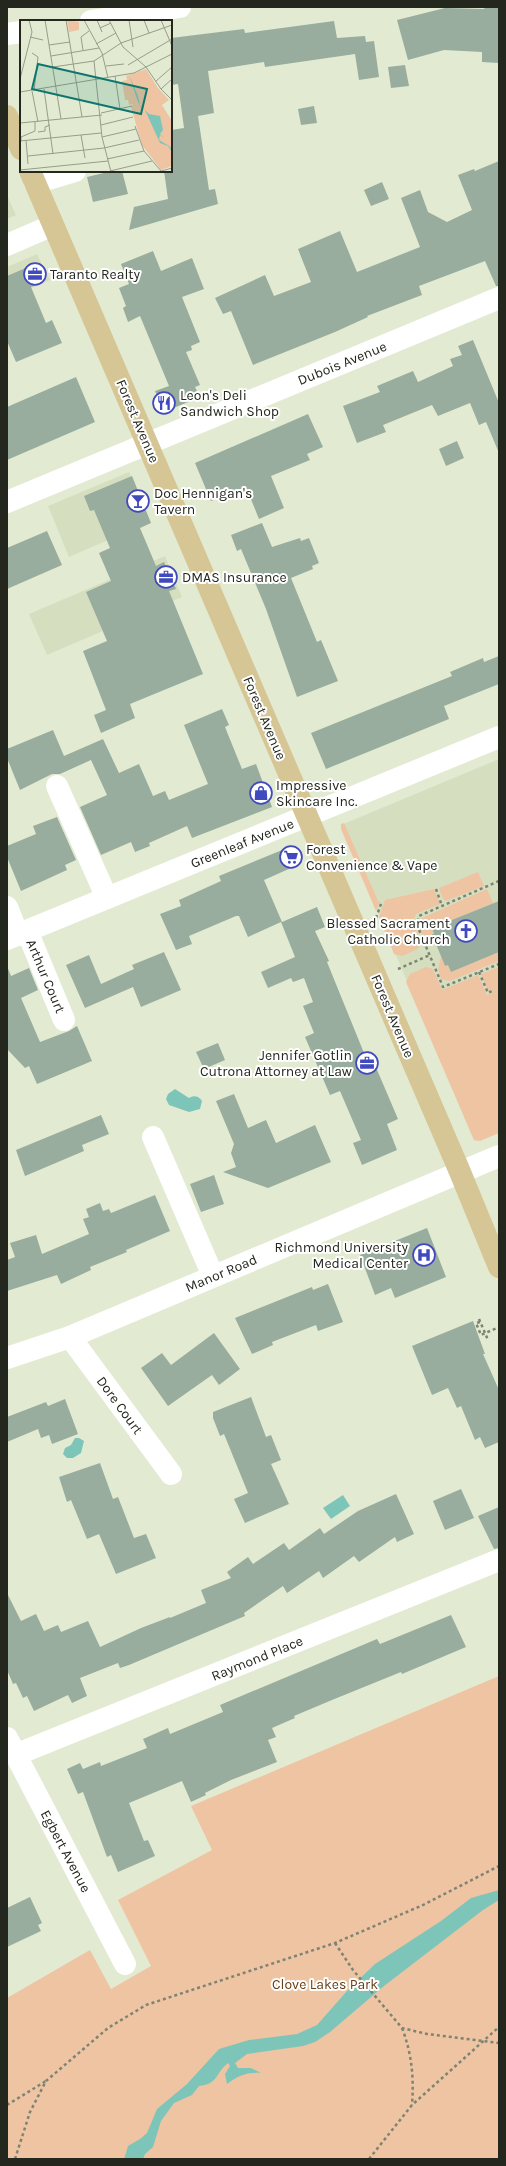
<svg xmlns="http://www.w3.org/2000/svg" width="506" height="2166" font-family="Karla,sans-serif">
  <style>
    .built { fill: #d5dfc0 }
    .green { fill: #eec4a2 }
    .water { fill: #7ec5b9 }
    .building { fill: #98ad9d }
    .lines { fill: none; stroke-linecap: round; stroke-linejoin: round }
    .path { stroke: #7e8473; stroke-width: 2.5; stroke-dasharray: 3 3; stroke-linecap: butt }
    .minor { stroke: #fff; stroke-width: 22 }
    .major { stroke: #d6c695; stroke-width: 22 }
    .labels { text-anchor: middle; stroke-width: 4; stroke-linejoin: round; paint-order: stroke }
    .poi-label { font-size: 14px; fill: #24271e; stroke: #fff; text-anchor: start }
    .street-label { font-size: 14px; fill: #24271e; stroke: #fff }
    .park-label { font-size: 14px; fill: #683d10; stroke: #fff }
    .inset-road { fill: none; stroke: #969d8a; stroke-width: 1 }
    .view { fill: #0f766e; fill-opacity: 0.15; stroke: #0f766e; stroke-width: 2 }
    .inset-edge { fill: none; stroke: #24271e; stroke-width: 2 }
  </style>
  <rect width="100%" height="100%" fill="#e2ebd2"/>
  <g class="built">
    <path d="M7 195 16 215 7 219Z"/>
    <path d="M37 254 50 280 7 299V267Z"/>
    <path d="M129 472 150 522 69 557 48 506Z"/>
    <path d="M165 556 182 597 47 655 29 614Z"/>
    <path d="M499 759V1133L476 1141 474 1140 341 825Z"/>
  </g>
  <g class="green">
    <path d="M344 823 378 901H380L376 911 341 829V824Z"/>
    <path d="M478 872 484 886 446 901 443 899 439 888Z"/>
    <path d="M434 889 440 904 416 914 413 921 421 941 418 949 402 956 394 954 379 917 385 900Z"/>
    <path d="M487 889 493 903 433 928 434 934 432 935 436 945 425 939 419 927 422 918Z"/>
    <path d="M499 952V961L450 981 441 979 438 969 441 956 445 966 448 965 451 972Z"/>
    <path d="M426 967 433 969 442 990 478 975 487 995 493 992 492 989 488 991 481 974 499 967V1133L480 1141 474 1140 406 982 410 974Z"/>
    <path d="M499 1676V2159H7V1998L90 1950 111 1989 151 1966 118 1900 212 1850 191 1806Z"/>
  </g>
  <g class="water">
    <path d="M175 1089 189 1098C194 1095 199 1096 202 1101L200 1109 189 1112 169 1105 166 1099 168 1094Z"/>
    <path d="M75 1438H79L84 1441 81 1453 73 1458H67L63 1454 65 1448 71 1445Z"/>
    <path d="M343 1495 350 1506 331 1519 323 1508Z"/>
    <path d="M499 1890V1900L483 1910 384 1986 330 2032 315 2042 303 2046 247 2054 235 2063 238 2068H251L261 2073C247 2072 238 2076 227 2084L225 2074 230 2066 228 2063C215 2073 219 2084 199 2086L192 2095 174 2103 161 2121 153 2147 145 2154 143 2159H124L128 2146 140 2139 147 2133 157 2109 187 2084 219 2049 249 2040 297 2034 317 2025 347 1991 375 1964 441 1921 471 1898Z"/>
  </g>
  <g class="building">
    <path d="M485 7 499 8V63L482 62V52L444 50 408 60 397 20 445 8 484 9Z"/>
    <path d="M334 21 337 38 365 36 366 42 374 41 379 77 359 80 355 54 265 67 264 62 208 71 214 113 198 116 209 190 215 189 218 204 129 230 134 207 168 199 164 171H171V130L184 128 178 84 171 85V38L244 29 245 33Z"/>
    <path d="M405 65 409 86 391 88 388 67Z"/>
    <path d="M314 106 317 123 301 125 298 109Z"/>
    <path d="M499 161V286H496L485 261 419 286 422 295 367 316 368 317 335 332 253 365 231 311 223 314 215 298 265 275 274 296 311 282 298 249 340 231 357 272 420 247 401 198 420 190 428 212 447 222 472 210 458 175 474 169 475 171Z"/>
    <path d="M112 171H122L128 194 93 202 87 177Z"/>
    <path d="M382 182 389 199 371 206 364 190Z"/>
    <path d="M153 251 161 271 192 258 204 289 182 297 200 342 191 346 192 350 186 352 200 385 195 387 200 397 164 412 155 391 169 386 140 316 128 322 123 308 126 306 119 288 129 284 121 264Z"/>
    <path d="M35 264 43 282 31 287 46 323 52 320 62 343 16 362 7 341V276Z"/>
    <path d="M473 340 499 403V453L486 422 479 425 470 403 438 416 432 405 383 425 386 432 357 443 343 406 380 392 377 386 413 371 418 382 453 366 450 359 462 355 458 346Z"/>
    <path d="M76 377 95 422 7 460V407Z"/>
    <path d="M308 414 323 447 307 454 310 460 271 476 284 508 259 519 246 487 211 501 195 463Z"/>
    <path d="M457 441 464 458 446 466 439 449Z"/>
    <path d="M132 476 151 523 140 528 156 566 164 562 176 589 169 591 203 674 130 704 135 718 101 733 94 715 106 710 83 651 107 641 86 592 111 581 99 553 110 548 94 510 90 511 84 496Z"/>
    <path d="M262 523 272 547 300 538 301 541 309 538 319 563 312 566 313 569 291 578 317 642 321 640 338 681 297 697 266 609 241 549 237 551 231 535Z"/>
    <path d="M47 531 62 565 7 589V548Z"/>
    <path d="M499 656V684L444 706 449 719 326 769 311 733 452 676 450 672 483 658 484 662Z"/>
    <path d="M222 709 229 725 225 727 242 769 256 764 272 807 192 838 187 826 149 843 150 846 135 852 131 842 101 855 80 807 107 795 91 760 60 774H52L20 790 7 758V749L53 730 64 756 103 739 119 773 139 764 153 796 165 791 169 800 208 784 184 725Z"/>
    <path d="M57 817 76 860 65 865 67 870 21 891 7 857V846L36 834 33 826Z"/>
    <path d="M292 846 300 864 264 880 282 922 317 907 325 927 315 931 329 961 327 962 364 1053 369 1051 398 1119 387 1124 397 1150 362 1165 353 1143 361 1140 340 1091 330 1095 305 1037 314 1033 303 1006 313 1002 304 978 293 982 291 978 268 988 261 972 295 957 281 922 248 937 239 916H236L189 936 192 944 176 950 160 914 181 906 179 900 221 881 219 876Z"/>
    <path d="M499 901V952L451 972 448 965 445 966 432 934H434L432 928Z"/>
    <path d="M164 952 181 990 141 1007 133 987 85 1008 66 965 89 955 101 984 134 969 132 965Z"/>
    <path d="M7 966 11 976 29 968 38 990 21 998 40 1042 69 1031 77 1026 92 1061 37 1084 29 1066 25 1068 7 1049Z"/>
    <path d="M218 1043 225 1060 204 1069 196 1052Z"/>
    <path d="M234 1094 248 1128 266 1120 276 1143 315 1125 331 1162 268 1188 223 1172 236 1167 231 1153 234 1144 216 1101Z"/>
    <path d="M101 1115 109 1134 82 1145 84 1151 25 1176 16 1150Z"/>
    <path d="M214 1175 224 1204 201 1212 190 1184Z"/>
    <path d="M155 1195 170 1231 126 1250 127 1252 90 1267 91 1270 61 1284 57 1275 7 1291V1260L15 1257 10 1243 36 1235 42 1254 89 1234 83 1219 89 1217 86 1209 100 1203 103 1211 109 1209 111 1213Z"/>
    <path d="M427 1228 446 1277 395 1298 391 1288 375 1295 360 1255Z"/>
    <path d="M328 1284 343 1322 318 1331 316 1325 272 1342 273 1345 252 1354 235 1318 312 1287 313 1290Z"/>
    <path d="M473 1321 485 1354H483L499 1390V1442L485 1448 480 1437 475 1440 461 1406 457 1408 448 1388 432 1395 412 1346Z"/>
    <path d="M214 1333 240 1369 219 1385 212 1375 168 1406 141 1368 162 1353 171 1365Z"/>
    <path d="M251 1397 266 1437 271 1435 281 1460 271 1464 289 1504 245 1523 234 1499 248 1493 224 1434 220 1436 213 1418V1412Z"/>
    <path d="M65 1399 78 1434 52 1444 49 1435 41 1438 38 1429 7 1442V1417L46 1402 48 1406Z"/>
    <path d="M100 1463 113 1499 118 1497 134 1538 146 1534 156 1558 116 1574 99 1534 87 1539 71 1500 67 1502 59 1477Z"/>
    <path d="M461 1489 474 1518 445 1530 433 1501Z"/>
    <path d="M396 1494 414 1534 397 1542 395 1537 359 1562 354 1556 323 1578 319 1571 287 1593 283 1586 244 1613 245 1616 129 1665 120 1668 118 1663 80 1678 87 1696 72 1703 68 1695 34 1711 27 1696 23 1698 16 1683 13 1684 7 1670V1593L21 1621 36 1614 44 1631 58 1625 61 1632 88 1621 100 1647 141 1628 170 1617V1618L206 1603 201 1590 231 1578 227 1572 248 1557 253 1564 284 1543 289 1550 320 1528 324 1534 358 1511Z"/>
    <path d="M499 1507V1548L494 1549 478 1516Z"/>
    <path d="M451 1615 466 1647 402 1674 401 1672 332 1700 294 1716 295 1718 272 1728 276 1737 268 1740 277 1762 231 1780 205 1793 206 1795 191 1802 182 1781 129 1803 144 1841 148 1840 155 1856 118 1872 111 1855 107 1857 83 1792 78 1794 67 1769 80 1763 83 1769 100 1762 101 1766 147 1748 143 1739 168 1728 170 1734 223 1712 220 1705 377 1639 380 1644Z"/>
    <path d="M30 1897 42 1923 38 1925 41 1931 7 1947V1908Z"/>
  </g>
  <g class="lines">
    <g class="path">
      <path d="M499 881 419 916 417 925 443 987 499 964"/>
      <path d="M436 889 442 906"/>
      <path d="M376 918 382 901"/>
      <path d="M398 969 430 955"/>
      <path d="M479 972 488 993 492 991"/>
      <path d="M479 1319 488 1340"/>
      <path d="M480 1322 476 1323 481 1335 499 1327"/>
      <path d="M335 1943 353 1970 402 2028 427 2034 499 2043"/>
      <path d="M402 2028C412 2054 414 2078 412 2105"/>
      <path d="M7 2105 46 2081"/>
      <path d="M15 2159 30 2112 46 2081 108 2028 146 2005 335 1943 423 1905 499 1866"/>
      <path d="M369 2159 412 2105 499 2027"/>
    </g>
    <g class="minor">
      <path d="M91 21 180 7"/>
      <path d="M7 34 21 32"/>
      <path d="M35 183 75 171"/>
      <path d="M7 245 53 225"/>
      <path d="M7 502 499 298"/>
      <path d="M57 786 107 898"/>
      <path d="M7 907 18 935"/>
      <path d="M27 931 64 1020"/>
      <path d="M7 939 499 737"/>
      <path d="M153 1137 213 1276"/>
      <path d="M70 1337 171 1474"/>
      <path d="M7 1358 70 1337 499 1156"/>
      <path d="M7 1738 125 1964"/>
      <path d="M15 1755 499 1560"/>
    </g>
    <g class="major">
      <path d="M7 116 21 149"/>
      <path d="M30 171 460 1172 499 1267"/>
    </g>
  </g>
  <defs>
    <g id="office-ring" transform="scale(1.15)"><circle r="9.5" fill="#fff" stroke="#4049be" stroke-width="1.5"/><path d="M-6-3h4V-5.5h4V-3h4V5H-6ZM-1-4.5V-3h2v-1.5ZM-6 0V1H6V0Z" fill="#4049be"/></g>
    <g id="restaurant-ring" transform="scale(1.15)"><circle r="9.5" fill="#fff" stroke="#4049be" stroke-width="1.5"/><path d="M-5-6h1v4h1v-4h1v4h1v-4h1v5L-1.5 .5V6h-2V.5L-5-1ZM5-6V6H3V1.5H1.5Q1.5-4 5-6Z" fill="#4049be"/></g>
    <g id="bar-ring" transform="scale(1.15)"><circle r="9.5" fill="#fff" stroke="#4049be" stroke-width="1.5"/><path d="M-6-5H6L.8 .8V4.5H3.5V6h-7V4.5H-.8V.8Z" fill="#4049be"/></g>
    <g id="shop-ring" transform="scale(1.15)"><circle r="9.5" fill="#fff" stroke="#4049be" stroke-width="1.5"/><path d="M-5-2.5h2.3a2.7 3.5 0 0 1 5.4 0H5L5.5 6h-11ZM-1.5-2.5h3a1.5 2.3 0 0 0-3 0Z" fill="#4049be"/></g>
    <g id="supermarket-ring" transform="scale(1.15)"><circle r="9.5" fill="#fff" stroke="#4049be" stroke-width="1.5"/><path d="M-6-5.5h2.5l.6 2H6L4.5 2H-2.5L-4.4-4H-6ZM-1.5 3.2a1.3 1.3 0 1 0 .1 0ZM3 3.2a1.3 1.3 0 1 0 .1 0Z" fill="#4049be"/></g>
    <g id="church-ring" transform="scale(1.15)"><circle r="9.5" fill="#fff" stroke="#4049be" stroke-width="1.5"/><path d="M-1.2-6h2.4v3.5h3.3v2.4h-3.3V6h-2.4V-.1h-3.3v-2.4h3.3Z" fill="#4049be"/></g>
    <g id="hospital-ring" transform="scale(1.15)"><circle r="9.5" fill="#fff" stroke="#4049be" stroke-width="1.5"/><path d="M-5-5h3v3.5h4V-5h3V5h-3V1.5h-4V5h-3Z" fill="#4049be"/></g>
  </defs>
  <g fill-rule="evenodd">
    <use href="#office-ring" x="35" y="274"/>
    <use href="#restaurant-ring" x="164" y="403"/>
    <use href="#bar-ring" x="138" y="501"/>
    <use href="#office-ring" x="166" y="577"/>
    <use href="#shop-ring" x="261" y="793"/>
    <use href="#supermarket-ring" x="291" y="857"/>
    <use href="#church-ring" x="466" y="931"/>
    <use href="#office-ring" x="367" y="1063"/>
    <use href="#hospital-ring" x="424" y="1255"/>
  </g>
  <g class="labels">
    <g class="poi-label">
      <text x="50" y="279">Taranto Realty</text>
      <text x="180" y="400">Leon's Deli<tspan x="180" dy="16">Sandwich Shop</tspan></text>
      <text x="154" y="498">Doc Hennigan's<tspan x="154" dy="16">Tavern</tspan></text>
      <text x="182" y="582">DMAS Insurance</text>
      <text x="276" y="790">Impressive<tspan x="276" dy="16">Skincare Inc.</tspan></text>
      <text x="306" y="854">Forest<tspan x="306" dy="16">Convenience &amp; Vape</tspan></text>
      <text x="450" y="928" text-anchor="end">Blessed Sacrament<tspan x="450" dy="16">Catholic Church</tspan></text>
      <text x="352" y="1060" text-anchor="end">Jennifer Gotlin<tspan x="352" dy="16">Cutrona Attorney at Law</tspan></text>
      <text x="408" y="1252" text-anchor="end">Richmond University<tspan x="408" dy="16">Medical Center</tspan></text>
    </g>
    <g class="street-label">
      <text transform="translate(342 363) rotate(-22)" y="5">Dubois Avenue</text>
      <text transform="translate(138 421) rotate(67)" y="5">Forest Avenue</text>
      <text transform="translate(265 718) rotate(67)" y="5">Forest Avenue</text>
      <text transform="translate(242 843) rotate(-22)" y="5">Greenleaf Avenue</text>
      <text transform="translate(46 976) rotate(67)" y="5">Arthur Court</text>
      <text transform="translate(393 1016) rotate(67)" y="5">Forest Avenue</text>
      <text transform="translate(221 1273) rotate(-23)" y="5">Manor Road</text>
      <text transform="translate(120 1405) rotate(54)" y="5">Dore Court</text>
      <text transform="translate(257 1658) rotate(-22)" y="5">Raymond Place</text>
      <text transform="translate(66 1851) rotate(62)" y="5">Egbert Avenue</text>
    </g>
    <g class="park-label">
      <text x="325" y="1989">Clove Lakes Park</text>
    </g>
  </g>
  <g transform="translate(20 20)">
    <rect width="152" height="152" fill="#e2ebd2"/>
    <path d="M47 0 59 2V10L49 12ZM126 49 138 68 149 80 142 85 152 101V146L141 150 122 125 111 87 113 84 109 85 108 80H105L102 61 107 60 106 56Z" fill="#eec4a2"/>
    <path d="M109 55 118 76 120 85 129 94 140 96 143 110 140 114 144 118 140 115 139 120 149 126 152 129V132L148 126 140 123 125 90 121 87 118 82Z" fill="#7ec5b9"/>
    <path class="inset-road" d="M25 0 41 99M46 0 62 97M64 0 82 33 88 58M77 0 82 12M89 0 103 27 126 47M109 0 113 27M124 0 129 13M141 0 152 26M80 8 91 3M10 17 23 20M76 24 96 13M29 25 50 22M63 30 61 17 69 11M12 33 18 37 14 71M31 36 79 28M74 41 82 117 91 152M108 45 152 19M86 46 104 44M33 47 74 41 101 23 152 5M126 47 141 69 152 80M95 56 100 89M0 59 12 12 9 0M136 61 152 47M24 69 33 134M141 69 152 59M12 71 18 102M0 72 114 53 152 34M81 93 112 86M0 103 82 95M81 105 113 97M115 106 124 131 141 151M18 112 25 111V107L30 105M61 115 65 138M82 117 116 109M6 120 8 144M0 121 81 113M1 121V117L15 111V102M8 136 84 128 119 120M87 139 124 131M0 150 88 141M90 151 132 141M138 152 152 148"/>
    <path class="view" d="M18 44 127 69 121 94 12 69Z"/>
    <rect width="152" height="152" class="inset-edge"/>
  </g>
  <rect width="506" height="2166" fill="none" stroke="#24271e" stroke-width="16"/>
</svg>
